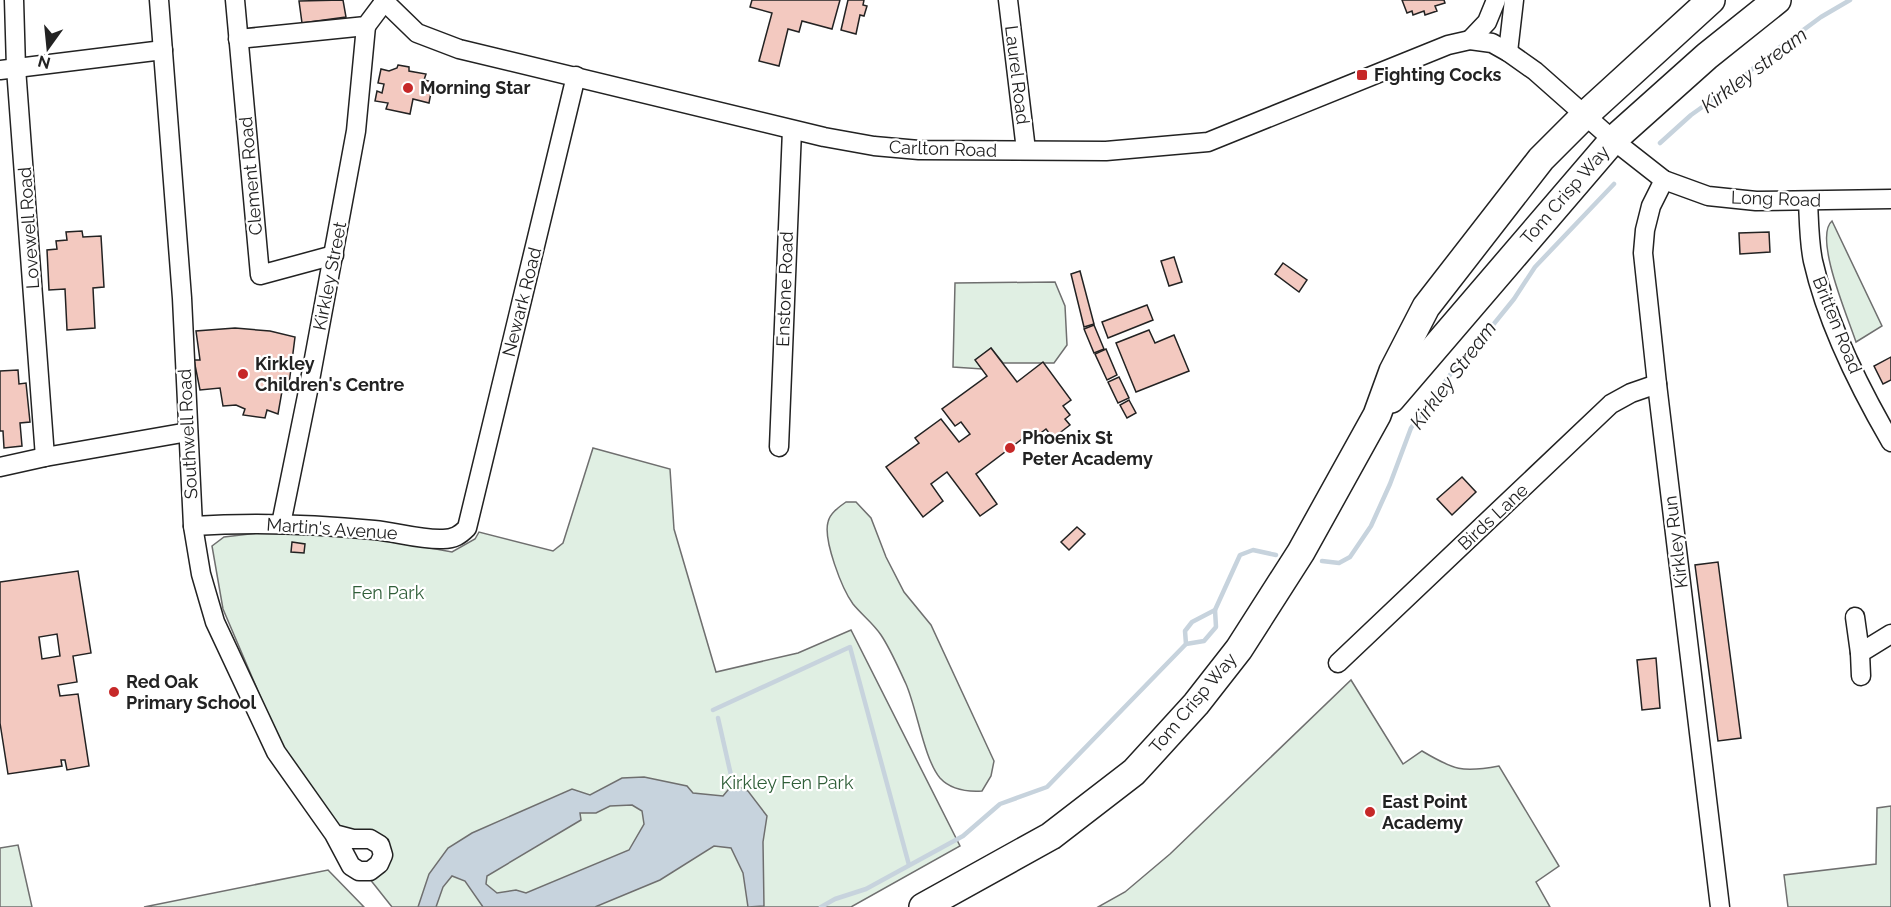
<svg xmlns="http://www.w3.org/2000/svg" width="1891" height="907" font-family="Raleway,sans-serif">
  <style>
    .green { fill: #e0efe3; stroke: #6f6f6f; stroke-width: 1.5 }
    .water { fill: #c7d3dd; stroke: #6f6f6f; stroke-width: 1.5; fill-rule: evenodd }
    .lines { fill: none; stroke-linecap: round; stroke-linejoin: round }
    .stream { stroke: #c7d3dd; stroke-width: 4.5 }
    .building { fill: #f3c9c0; stroke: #222; stroke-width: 1.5; fill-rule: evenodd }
    .minor-casing { stroke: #222; stroke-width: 21 }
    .highway-casing { stroke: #222; stroke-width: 30 }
    .minor { stroke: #fff; stroke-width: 18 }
    .highway { stroke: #fff; stroke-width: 27 }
    .poi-dot { fill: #c62828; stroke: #fff; stroke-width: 2 }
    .labels { text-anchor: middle; stroke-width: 4.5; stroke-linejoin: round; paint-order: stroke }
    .street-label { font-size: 18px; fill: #222; stroke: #fff }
    .poi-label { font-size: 18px; font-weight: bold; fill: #222; stroke: #fff; text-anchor: start }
    .park-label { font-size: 18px; fill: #2f5e38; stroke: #fff }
    .water-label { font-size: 20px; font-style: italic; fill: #222; stroke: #fff }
  </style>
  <rect width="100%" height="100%" fill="#fff"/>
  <g class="green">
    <path d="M1832 221 1882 326 1856 342C1849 320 1813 237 1832 221Z"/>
    <path d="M1055 282 1065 306 1067 345 1054 363H1003L991 348 976 360 982 369 953 367 955 283Z"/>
    <path d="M593 448 670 469 674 529 716 672 798 653 851 630 960 846 851 907H392L369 878 390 856 340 830 281 745 223 609 212 546 224 537 266 532 359 535 452 552 475 539 479 532 553 551 563 543Z"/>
    <path d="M846 502H856L871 518 886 557 904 592 931 625 994 761 991 776 982 791C966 792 951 790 940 778 924 759 917 709 906 684 898 667 891 650 881 635 873 623 862 615 853 604 842 589 823 540 828 522 830 513 839 507 846 502Z"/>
    <path d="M1351 680 1403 764 1422 751C1454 770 1462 773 1499 766L1559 866 1536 882 1550 907H1098L1125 892 1170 854Z"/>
    <path d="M1891 806V907H1788L1784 875 1876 864 1877 808Z"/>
    <path d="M18 845 32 907H0V848Z"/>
    <path d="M328 870 364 907H144Z"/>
  </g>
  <path class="water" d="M644 777 687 786 693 793 723 796 733 784 748 791 767 816 763 842 764 906 748 907 743 873 731 848 714 846 660 880 595 907H483L465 881 452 876 443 887 436 907H418L429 874 448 848 472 833 572 789 590 795 622 778ZM632 805 642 811 644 824 629 850 526 893 516 890 497 893 486 884 487 876 581 820 580 813H596L610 806Z"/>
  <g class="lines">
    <g class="stream">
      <path d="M1660 143 1691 115 1729 88 1772 53 1821 17 1850 0"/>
      <path d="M1322 561 1339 563 1350 557 1371 526 1390 484 1411 428 1466 353 1484 336 1514 299 1535 267 1614 184"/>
      <path d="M1186 644 1204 641 1216 627 1215 610"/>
      <path d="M713 710 850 647 909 865"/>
      <path d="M718 718 733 784"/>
      <path d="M821 907 835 899 866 889 963 836 1000 804 1047 787 1186 644 1185 631 1192 622 1215 610 1240 555 1253 550 1276 555"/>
    </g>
  </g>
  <g class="building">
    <path d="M343 0 346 17 302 23 299 1Z"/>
    <path d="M752 0H840L832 29 802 21 799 32 788 29 779 66 759 61 772 13 750 7Z"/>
    <path d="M848 0H864L863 5 867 6 864 16 860 15 856 34 841 30Z"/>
    <path d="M1402 0H1444L1445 3 1435 6 1437 11 1425 15 1424 11 1413 15 1412 11 1407 13Z"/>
    <path d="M398 65 409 67V71L426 74 424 80 433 82 429 103 413 99 410 114 386 109 388 103 375 101 377 91 382 93 384 84 378 83 381 69 389 71 397 68Z"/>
    <path d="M82 231 83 237 101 236 104 287 93 288 95 328 67 330 65 289 49 290 47 250 57 249 56 241 67 240 66 232Z"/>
    <path d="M1769 232 1770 252 1740 254 1739 233Z"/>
    <path d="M1174 257 1182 282 1169 286 1161 261Z"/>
    <path d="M1283 263 1307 280 1299 292 1275 274Z"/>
    <path d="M1080 271 1094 324 1084 327 1071 274Z"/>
    <path d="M1147 305 1153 320 1108 338 1102 322Z"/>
    <path d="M1094 325 1104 349 1094 353 1084 329Z"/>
    <path d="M235 328 270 331 295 337 288 392 282 391 278 414 267 410 265 418 243 415 245 409 236 405 223 406 220 388 200 390 194 360H200L196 331Z"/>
    <path d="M1149 330 1155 343 1174 335 1189 371 1136 392 1116 343Z"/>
    <path d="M991 348 1017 382 1043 362 1071 400 1063 406 1070 415 1065 419 1070 425 1053 438 1046 429 1034 438 1030 433 976 474 997 504 980 516 947 472 931 484 943 501 923 517 886 467 919 443 915 438 941 419 959 442 970 434 961 422 955 426 942 409 987 376 975 360Z"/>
    <path d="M1106 349 1117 375 1107 380 1095 354Z"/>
    <path d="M1891 357V380L1883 384 1874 366Z"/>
    <path d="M18 370 19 384 26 383 30 422 20 423 22 446 4 448 3 431H0V371Z"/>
    <path d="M1119 377 1129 398 1118 403 1108 382Z"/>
    <path d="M1129 400 1136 413 1127 418 1120 405Z"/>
    <path d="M1462 477 1476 492 1452 515 1437 499Z"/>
    <path d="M1077 527 1085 534 1069 550 1061 542Z"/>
    <path d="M292 542 305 544 304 553 291 552Z"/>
    <path d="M1718 562 1741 738 1718 741 1695 565Z"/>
    <path d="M78 571 91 653 73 656 77 682 58 685 60 696 78 694 89 766 67 770 65 760H61L62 766 8 774 0 723V582ZM57 634 60 656 42 659 39 637Z"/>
    <path d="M1656 658 1660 708 1642 710 1637 660Z"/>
  </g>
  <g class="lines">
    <g class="minor-casing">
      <g id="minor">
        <path d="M14 0 16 68 45 457"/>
        <path d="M159 0 182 298 193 526 201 574 215 622 276 752 334 834 351 866 359 871H370L379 864 383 855 380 845 370 839H353L334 834"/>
        <path d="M235 0 260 275 334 255"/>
        <path d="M383 0 417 33 459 49 824 137 874 146 919 150 1106 151 1208 142 1448 45 1470 40 1492 43 1508 52 1535 71 1613 140 1664 180 1708 196 1756 201 1891 199"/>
        <path d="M1008 0 1026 150"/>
        <path d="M238 39 366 26 384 2"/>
        <path d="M1470 40 1487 22 1496 0"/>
        <path d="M1508 52 1514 0"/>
        <path d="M0 70 163 50"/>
        <path d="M1664 180 1651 206 1645 230 1643 253 1657 384 1720 907"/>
        <path d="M1808 201C1809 221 1809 242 1813 261 1827 323 1859 387 1891 442"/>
        <path d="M779 447 792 130"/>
        <path d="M0 467 45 457 188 432"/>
        <path d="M281 524 308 391 356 131 366 26"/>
        <path d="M193 526C253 522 314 524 374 530 396 532 420 540 443 539 454 539 460 535 467 528L576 76"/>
        <path d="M1855 617 1860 653"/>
        <path d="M1338 663 1611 404 1631 393 1657 384"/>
        <path d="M1861 676 1860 653 1891 634"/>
      </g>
    </g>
    <g class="highway-casing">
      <g id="highway">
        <path d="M1391 399 1613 140 1707 56 1777 0"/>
        <path d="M923 907 1051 836 1134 772 1196 704 1239 649 1301 552 1377 415 1393 371 1426 307 1541 159 1585 115 1711 0"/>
      </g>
    </g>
    <use href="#minor" class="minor"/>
    <use href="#highway" class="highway"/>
  </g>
  <g class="poi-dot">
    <rect x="1356" y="69" width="12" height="12" rx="3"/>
    <circle cx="408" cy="88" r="6"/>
    <circle cx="243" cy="374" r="6"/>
    <circle cx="1010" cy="448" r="6"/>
    <circle cx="114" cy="692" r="6"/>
    <circle cx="1370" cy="812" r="6"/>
  </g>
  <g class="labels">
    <g class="street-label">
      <text transform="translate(1017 75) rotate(83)" y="6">Laurel Road</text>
      <text transform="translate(943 149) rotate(2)" y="6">Carlton Road</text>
      <text transform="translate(251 176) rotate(-95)" y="6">Clement Road</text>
      <text transform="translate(1565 195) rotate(-49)" y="6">Tom Crisp Way</text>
      <text transform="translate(1776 199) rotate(2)" y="6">Long Road</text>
      <text transform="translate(29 228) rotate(-94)" y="6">Lovewell Road</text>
      <text transform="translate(330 276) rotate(-79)" y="6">Kirkley Street</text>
      <text transform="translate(785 289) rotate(-88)" y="6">Enstone Road</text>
      <text transform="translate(522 302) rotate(-76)" y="6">Newark Road</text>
      <text transform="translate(1837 325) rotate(68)" y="6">Britten Road</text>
      <text transform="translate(188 434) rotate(-93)" y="6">Southwell Road</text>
      <text transform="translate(1493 517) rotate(-43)" y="6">Birds Lane</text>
      <text transform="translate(332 529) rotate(4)" y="6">Martin's Avenue</text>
      <text transform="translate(1676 542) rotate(-97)" y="6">Kirkley Run</text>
      <text transform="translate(1193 703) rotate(-50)" y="6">Tom Crisp Way</text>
    </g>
    <g class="poi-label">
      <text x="1374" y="81">Fighting Cocks</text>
      <text x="420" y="94">Morning Star</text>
      <text x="255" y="370">Kirkley<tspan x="255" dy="21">Children's Centre</tspan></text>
      <text x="1022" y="444">Phoenix St<tspan x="1022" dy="21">Peter Academy</tspan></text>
      <text x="126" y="688">Red Oak<tspan x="126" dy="21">Primary School</tspan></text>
      <text x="1382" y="808">East Point<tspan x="1382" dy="21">Academy</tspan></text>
    </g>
    <g class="park-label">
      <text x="388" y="599">Fen Park</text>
      <text x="787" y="789">Kirkley Fen Park</text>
    </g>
    <g class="water-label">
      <text transform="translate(1754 70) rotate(-37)" y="7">Kirkley stream</text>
      <text transform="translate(1453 375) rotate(-53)" y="7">Kirkley Stream</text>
    </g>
  </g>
  <g transform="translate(48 48) rotate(195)" stroke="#ffffff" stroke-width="4.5" paint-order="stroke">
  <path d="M0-4.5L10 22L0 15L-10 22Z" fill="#222222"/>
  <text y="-9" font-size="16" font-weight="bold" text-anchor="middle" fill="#222222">N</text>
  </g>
</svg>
